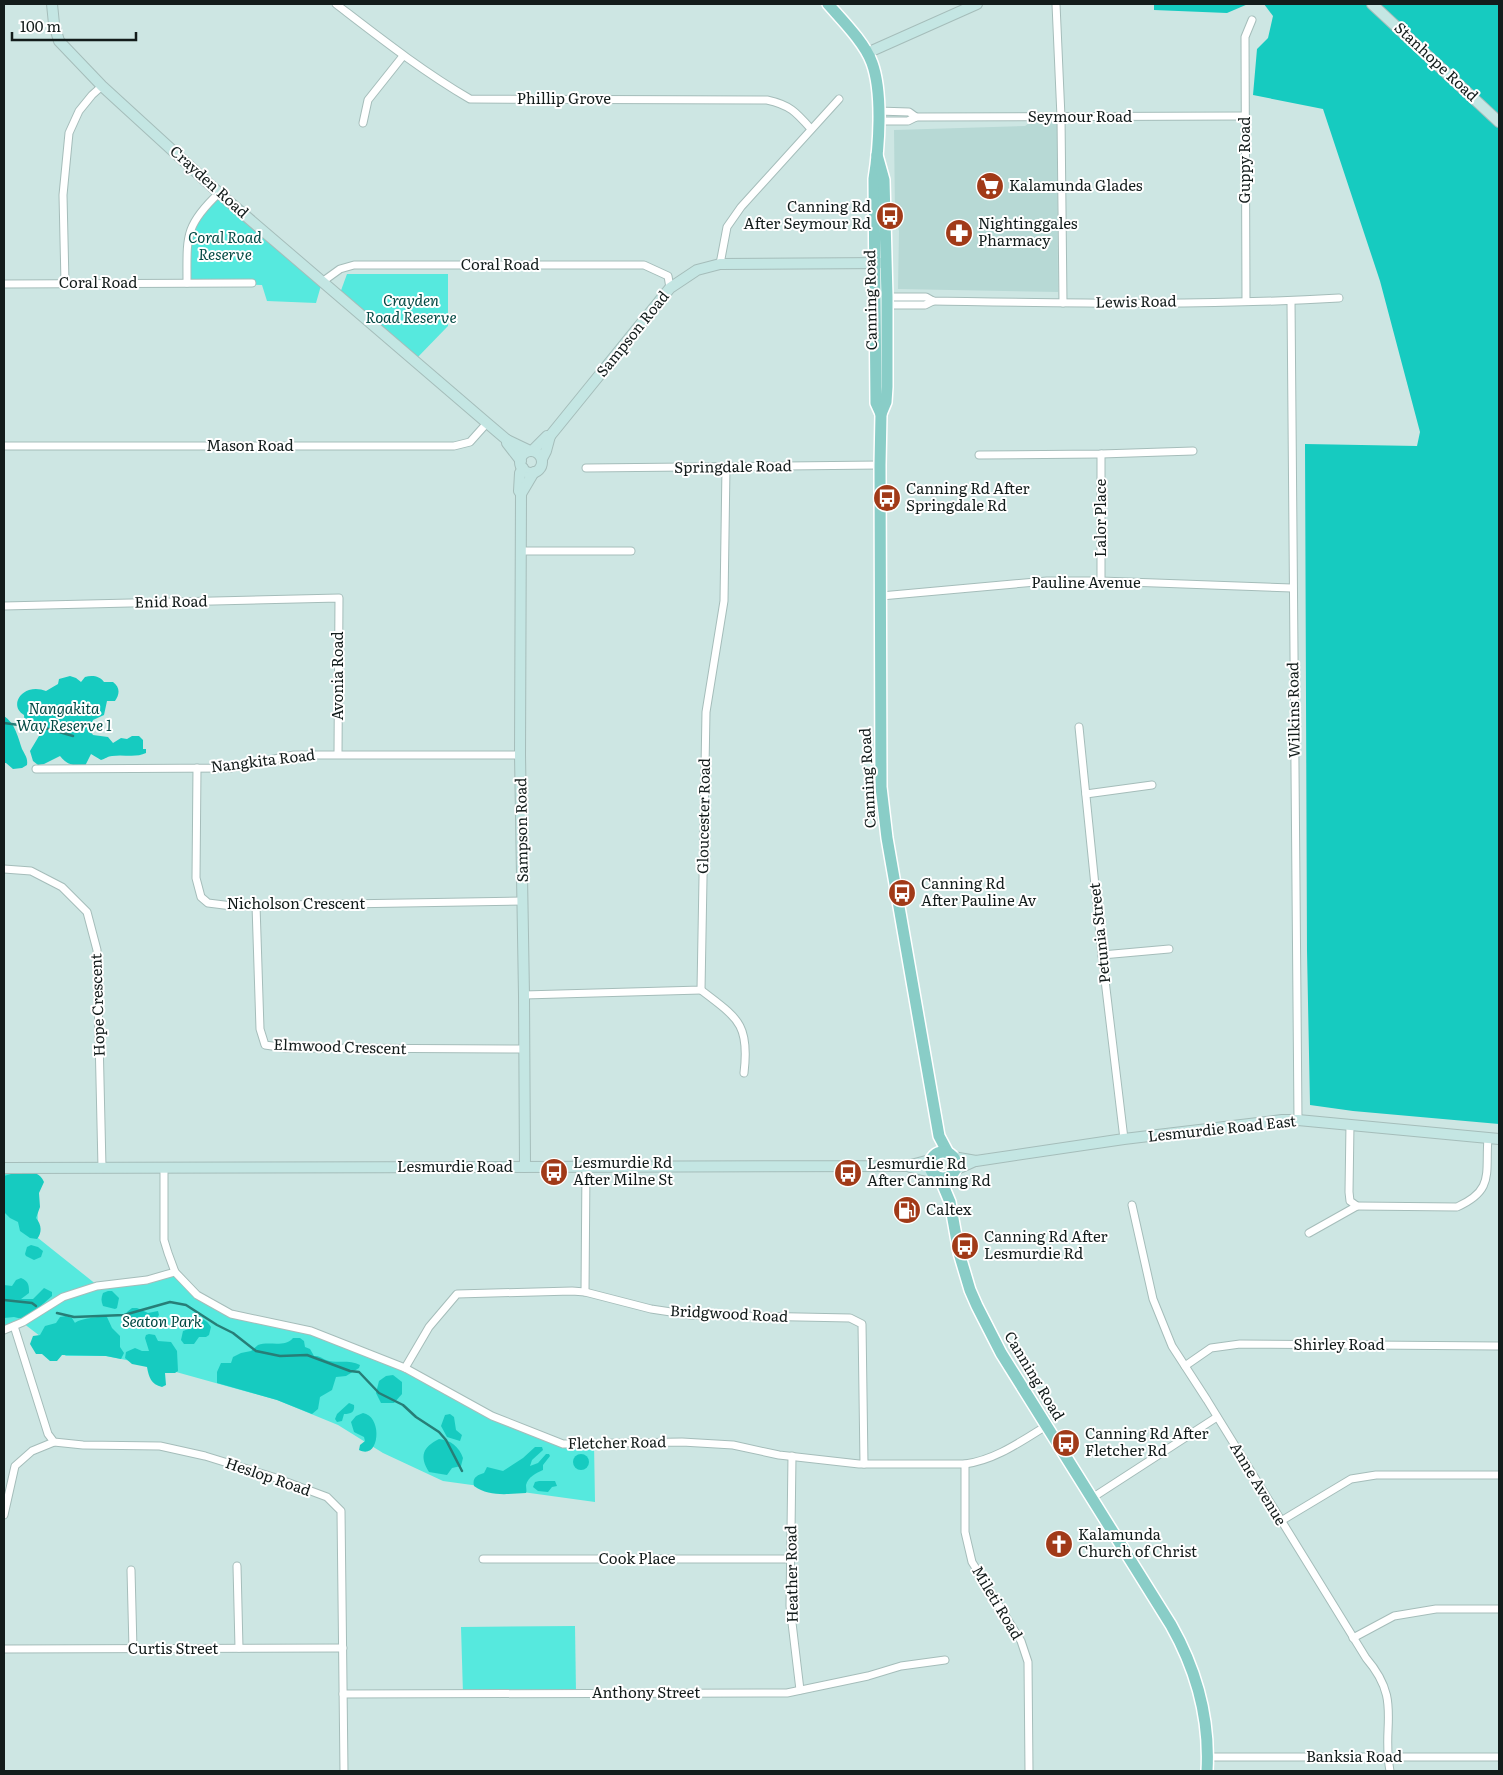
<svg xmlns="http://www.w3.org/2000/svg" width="1503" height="1775" font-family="Literata,serif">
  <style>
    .built { fill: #b7d9d5 }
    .green { fill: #56e9de }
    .forest { fill: #16cbc0 }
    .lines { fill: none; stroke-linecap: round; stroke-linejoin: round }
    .stream { stroke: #277e77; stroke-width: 2.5 }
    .street-casing { stroke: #a5bdba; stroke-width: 9 }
    .secondary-casing { stroke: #a5bdba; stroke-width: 12 }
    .primary-casing { stroke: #fff; stroke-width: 14 }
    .street { stroke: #fff; stroke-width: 7 }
    .secondary { stroke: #c4e6e3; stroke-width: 10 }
    .primary { stroke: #89cdc7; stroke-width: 11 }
    .labels { text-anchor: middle; stroke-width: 4; stroke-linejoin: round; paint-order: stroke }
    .street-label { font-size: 15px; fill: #131c1b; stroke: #fff }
    .poi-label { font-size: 15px; fill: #131c1b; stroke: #fff; text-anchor: start }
    .park-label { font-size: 15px; font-style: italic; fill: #004843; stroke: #fff }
  </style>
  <rect width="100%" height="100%" fill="#cde6e3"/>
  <path class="built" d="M1057 120 1058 292 898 289 899 231 895 215 894 130 1025 126 1032 121Z"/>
  <g class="green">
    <path d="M219 193 322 282 316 303 267 301 262 285 187 283 192 225Z"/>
    <path d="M347 274H448V326L415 360 339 296Z"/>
    <path d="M4 1168H37L38 1238 97 1285 175 1272 197 1295 231 1314 311 1331 405 1368 492 1416 563 1444 594 1443 595 1502 443 1481 383 1453 338 1425 277 1400 151 1365 106 1356H66L23 1323 4 1330Z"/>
    <path d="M575 1626 576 1693 463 1694 461 1627Z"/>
  </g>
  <g class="forest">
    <path d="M1154 4H1248L1227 13 1154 10Z"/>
    <path d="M1264 4H1499V1124L1353 1111 1310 1105 1307 951 1305 444 1417 446 1420 432 1380 281 1323 109 1253 95 1257 49 1268 38 1273 16Z"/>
    <path d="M70 676 76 678 81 682 85 677C92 675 100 676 104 682H113C120 687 120 694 115 701H107L104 715 93 720 90 730 93 735 108 737 113 743 121 738 127 739 132 736H139L143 740V749H146V753C136 758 123 754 112 756 108 756 105 759 101 760L91 754 85 766C74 766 67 765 60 756L44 764 38 765 33 761 30 751 39 736 38 733 32 732 25 727 24 715C12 708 17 694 29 690 35 688 41 689 46 691L58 684 59 679Z"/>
    <path d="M4 716C15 723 18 737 22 749 25 755 28 758 27 765L22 768 13 769 6 763H4Z"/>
    <path d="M18 1172C29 1172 39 1170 44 1182L39 1193 40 1207 36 1218C42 1225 42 1233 37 1239L30 1238 20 1231 18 1222 10 1218 4 1212V1176Z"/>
    <path d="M31 1245 38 1247 43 1251 41 1257 34 1260 26 1256 25 1254 27 1247Z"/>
    <path d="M21 1278C29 1281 29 1286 29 1293L21 1299H33L44 1288 52 1292V1296L35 1311 22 1319 14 1317 4 1318V1285L12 1286 16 1280Z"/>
    <path d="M108 1291H112L119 1298 117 1308 115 1309 103 1306C101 1301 101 1298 103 1293Z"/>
    <path d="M132 1308H137L148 1313 158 1311 159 1315 156 1319 149 1317C141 1325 135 1330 125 1322L124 1318 127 1312Z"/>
    <path d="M66 1316 72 1318 75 1323C79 1319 100 1316 107 1317L112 1328 120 1336V1347L124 1353 121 1359 106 1356 62 1355 57 1361H50L42 1354H36L30 1344 33 1336 40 1335 45 1326 56 1323 60 1317Z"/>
    <path d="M199 1319C205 1319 208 1322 211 1327L209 1335 206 1337H199L194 1344H184L181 1340 183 1331 194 1327Z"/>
    <path d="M149 1334 155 1335 158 1341 171 1342 177 1351 178 1371 175 1373H165L166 1385 162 1387C151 1384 149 1378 147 1367L132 1364 125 1358 126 1352 135 1348 142 1351H149L145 1338 146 1335Z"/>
    <path d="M293 1338H300L304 1341 305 1347 310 1349 314 1356C320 1356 321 1358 326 1360 336 1364 349 1359 360 1365L359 1368 346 1376 336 1377 332 1390 320 1397 318 1409 312 1414 277 1400 217 1383V1372L221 1363H231L233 1357 241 1353 251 1351 258 1345C269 1341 285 1348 293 1338Z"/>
    <path d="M393 1375 402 1382V1394L394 1403H381L376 1393 379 1381 386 1376Z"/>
    <path d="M349 1403 354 1405C355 1412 351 1414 344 1414L342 1421 337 1422 335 1419 337 1414Z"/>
    <path d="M363 1413C383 1416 380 1461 359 1450L360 1445 365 1441 364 1437 354 1432 351 1422 356 1416Z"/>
    <path d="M450 1414 454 1417 456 1430 462 1435 460 1441 447 1437 441 1426 445 1415Z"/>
    <path d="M439 1439C451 1440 459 1447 463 1458L461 1466 452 1468 447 1475 429 1472C419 1456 423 1447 439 1439Z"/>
    <path d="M535 1447H542L543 1450 532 1460 530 1466 538 1463 546 1454H549L550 1456 543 1465V1470C536 1473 528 1477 526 1485 526 1488 527 1491 526 1493 508 1494 489 1497 474 1486 472 1478 477 1475 484 1473L487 1467 503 1471 523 1458Z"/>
    <circle cx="581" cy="1462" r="8"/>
    <path d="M539 1481H555L557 1486 552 1487 548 1492 538 1491 533 1487 535 1482Z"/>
  </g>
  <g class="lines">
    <g class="stream">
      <path d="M4 723 49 729 73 736"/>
      <path d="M4 1300 32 1303 36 1306"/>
      <path d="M57 1313 74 1317 124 1315 170 1302 186 1305 217 1325 233 1333 256 1351 280 1356 307 1355 350 1371 359 1372 379 1393 403 1405 416 1417 439 1432 446 1440 462 1471"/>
    </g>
    <g class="street-casing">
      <g id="street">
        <path d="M336 4C379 37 422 71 470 99L767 100C790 105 796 112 811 129"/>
        <path d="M1056 4 1061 117 1063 303"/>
        <path d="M878 111 909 112 916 117"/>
        <path d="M878 121H908L916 117 1245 116"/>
        <path d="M363 123 368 100 403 56"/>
        <path d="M720 264 727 227 741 207 839 99"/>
        <path d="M322 282 340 269 354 265H644L668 276 670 288"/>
        <path d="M65 283 63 195 69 133 79 111 92 95 102 86"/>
        <path d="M187 283C187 237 184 226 219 193"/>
        <path d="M4 284 252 283"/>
        <path d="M883 298 887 297H926L933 301C1068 303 1204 306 1339 298"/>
        <path d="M1246 301 1245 37 1252 20"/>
        <path d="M1291 301 1298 1120"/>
        <path d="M885 305H925L933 301"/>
        <path d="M4 446H454L470 442 487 423"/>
        <path d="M979 455 1101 454 1193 451"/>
        <path d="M586 468 880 465"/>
        <path d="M521 551H631"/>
        <path d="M1101 581V454"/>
        <path d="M881 596 1047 581H1101L1292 588"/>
        <path d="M4 606 339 598 338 754"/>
        <path d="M1079 727 1102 955 1124 1139"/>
        <path d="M197 768 196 878 201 897 208 903 232 906 523 901"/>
        <path d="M36 769 230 768 294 755H520"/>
        <path d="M1086 794 1152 785"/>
        <path d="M4 869 31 871 62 887 87 912 97 950 102 1167"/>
        <path d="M256 905 260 1029 265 1045 286 1048H312L524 1049"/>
        <path d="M1102 955 1169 949"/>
        <path d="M701 990C737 1018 750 1023 744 1073"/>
        <path d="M524 995 701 990 706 712 724 601 726 467"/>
        <path d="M164 1168V1240L168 1253 175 1272 197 1295 231 1314 311 1331 405 1368 492 1416 563 1444 682 1442 733 1445 779 1455 859 1464H965C995 1460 1020 1442 1046 1426"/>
        <path d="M1132 1205 1153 1299 1172 1346 1207 1400 1366 1658C1403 1701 1381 1724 1390 1771"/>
        <path d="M1357 1206 1457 1207C1495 1190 1485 1173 1488 1138"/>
        <path d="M1309 1233 1357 1206 1350 1201 1349 1192 1350 1124"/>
        <path d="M585 1292 586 1166"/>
        <path d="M14 1326 48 1434 54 1442 83 1445 160 1446 205 1456 273 1477 327 1497 341 1511 344 1771"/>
        <path d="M4 1330 23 1322 63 1297 97 1286 147 1280 175 1272"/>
        <path d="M1185 1366 1211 1348 1240 1344 1499 1346"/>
        <path d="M405 1368 429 1327 457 1294 572 1291 585 1292 651 1309 691 1315 850 1318 862 1324 864 1464"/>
        <path d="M792 1456 790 1606 800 1690"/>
        <path d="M965 1464V1532L972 1562 1021 1641 1028 1662 1029 1771"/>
        <path d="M1092 1498 1217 1417"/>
        <path d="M4 1515 15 1466 32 1451 54 1442"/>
        <path d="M1281 1521 1351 1479 1376 1475H1499"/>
        <path d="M483 1559H791"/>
        <path d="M237 1566 239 1648"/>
        <path d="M131 1570 133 1649"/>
        <path d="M1353 1638 1394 1616 1436 1609H1499"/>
        <path d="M4 1649 343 1648"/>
        <path d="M343 1694 787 1693 868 1676 901 1666 945 1660"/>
        <path d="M1208 1757H1499"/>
      </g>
    </g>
    <g class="secondary-casing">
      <g id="secondary">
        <path d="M52 4 54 24 59 41 102 86 219 193 487 423 507 440 530 451"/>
        <path d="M1372 4 1499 122"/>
        <path d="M867 53 977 4"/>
        <path d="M507 440V443L521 461"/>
        <path d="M532 451 547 436H550L670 288 697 270 720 264 885 263"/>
        <circle cx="531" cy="462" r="11"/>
        <path d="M542 459 546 451 550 436"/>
        <path d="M523 468 520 473 519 491 521 494 520 755 524 995 525 1167"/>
        <path d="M521 494 534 472"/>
        <path d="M953 1157 976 1161 1124 1139 1282 1120H1298L1499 1139"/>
        <path d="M910 1167 931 1172"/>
        <path d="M4 1168 907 1166 930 1160"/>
        <path d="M955 1170 975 1161"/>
      </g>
    </g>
    <g class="primary-casing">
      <g id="primary">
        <path d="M828 4C842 20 865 43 872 63 883 93 879 148 874 179L876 403 881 414"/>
        <path d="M877 155 884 180 887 297V387L886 402 881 414 880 465 881 787 887 838 939 1136 948 1153"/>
        <circle cx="943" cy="1165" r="13"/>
        <path d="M940 1178 950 1202 959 1253 970 1290 977 1306 1001 1353 1171 1625C1197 1671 1210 1719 1207 1771"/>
      </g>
    </g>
    <use href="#street" class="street"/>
    <use href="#secondary" class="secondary"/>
    <use href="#primary" class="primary"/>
  </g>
  <defs>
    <g id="supermarket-disc" transform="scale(1.4375)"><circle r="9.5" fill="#a13a18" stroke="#fff"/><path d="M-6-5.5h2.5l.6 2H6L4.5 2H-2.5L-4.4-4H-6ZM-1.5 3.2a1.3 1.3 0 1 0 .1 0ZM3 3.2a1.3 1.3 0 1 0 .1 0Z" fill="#fff"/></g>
    <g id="bus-disc" transform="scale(1.4375)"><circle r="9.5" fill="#a13a18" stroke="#fff"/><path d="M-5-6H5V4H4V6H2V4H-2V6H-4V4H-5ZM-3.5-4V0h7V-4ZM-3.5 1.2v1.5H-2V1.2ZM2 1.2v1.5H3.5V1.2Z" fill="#fff"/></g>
    <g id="pharmacy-disc" transform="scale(1.4375)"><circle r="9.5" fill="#a13a18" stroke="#fff"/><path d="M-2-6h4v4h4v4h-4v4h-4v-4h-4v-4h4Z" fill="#fff"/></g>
    <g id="fuel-disc" transform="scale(1.4375)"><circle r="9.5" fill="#a13a18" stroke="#fff"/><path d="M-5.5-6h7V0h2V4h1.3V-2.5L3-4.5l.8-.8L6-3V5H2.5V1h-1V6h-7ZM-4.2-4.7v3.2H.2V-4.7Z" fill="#fff"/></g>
    <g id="church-disc" transform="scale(1.4375)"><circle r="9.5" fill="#a13a18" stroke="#fff"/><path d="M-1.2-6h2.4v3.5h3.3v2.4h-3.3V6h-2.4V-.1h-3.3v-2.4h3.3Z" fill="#fff"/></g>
  </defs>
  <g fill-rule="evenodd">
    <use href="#supermarket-disc" x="990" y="186"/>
    <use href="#bus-disc" x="890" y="216"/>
    <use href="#pharmacy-disc" x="959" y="233"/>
    <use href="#bus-disc" x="887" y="498"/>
    <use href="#bus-disc" x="902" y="893"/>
    <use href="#bus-disc" x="554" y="1172"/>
    <use href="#bus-disc" x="848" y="1173"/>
    <use href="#fuel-disc" x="907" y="1210"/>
    <use href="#bus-disc" x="965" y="1246"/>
    <use href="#bus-disc" x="1066" y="1443"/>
    <use href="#church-disc" x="1059" y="1544"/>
  </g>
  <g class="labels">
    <g class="street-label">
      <text transform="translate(1436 62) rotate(43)" y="5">Stanhope Road</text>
      <text x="564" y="104">Phillip Grove</text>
      <text x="1080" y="122">Seymour Road</text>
      <text transform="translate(1245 160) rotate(-90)" y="5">Guppy Road</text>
      <text transform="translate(209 182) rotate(42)" y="5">Crayden Road</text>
      <text x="500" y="270">Coral Road</text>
      <text x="98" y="288">Coral Road</text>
      <text transform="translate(871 300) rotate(-91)" y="5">Canning Road</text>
      <text transform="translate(1136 302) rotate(-1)" y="5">Lewis Road</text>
      <text transform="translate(633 334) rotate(-51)" y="5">Sampson Road</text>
      <text x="250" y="451">Mason Road</text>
      <text transform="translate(733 467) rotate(-1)" y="5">Springdale Road</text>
      <text transform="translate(1101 518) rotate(-90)" y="5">Lalor Place</text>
      <text x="1086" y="588">Pauline Avenue</text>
      <text transform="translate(171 602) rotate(-1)" y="5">Enid Road</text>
      <text transform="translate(338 676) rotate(-90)" y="5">Avonia Road</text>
      <text transform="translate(1294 710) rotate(-91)" y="5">Wilkins Road</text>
      <text transform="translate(263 761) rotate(-7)" y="5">Nangkita Road</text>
      <text transform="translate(868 778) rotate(-93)" y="5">Canning Road</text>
      <text transform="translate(704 816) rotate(-89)" y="5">Gloucester Road</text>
      <text transform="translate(522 830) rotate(-91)" y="5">Sampson Road</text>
      <text x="296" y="909">Nicholson Crescent</text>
      <text transform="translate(1100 933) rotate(-96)" y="5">Petunia Street</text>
      <text transform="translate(98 1005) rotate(-92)" y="5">Hope Crescent</text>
      <text transform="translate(340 1047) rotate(2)" y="5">Elmwood Crescent</text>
      <text transform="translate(1222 1129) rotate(-6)" y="5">Lesmurdie Road East</text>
      <text x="455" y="1172">Lesmurdie Road</text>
      <text transform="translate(729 1314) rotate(3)" y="5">Bridgwood Road</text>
      <text x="1339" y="1350">Shirley Road</text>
      <text transform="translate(1034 1376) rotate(59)" y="5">Canning Road</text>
      <text transform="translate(617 1443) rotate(-1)" y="5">Fletcher Road</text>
      <text transform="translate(268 1477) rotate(19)" y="5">Heslop Road</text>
      <text transform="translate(1258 1484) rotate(59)" y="5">Anne Avenue</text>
      <text x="637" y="1564">Cook Place</text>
      <text transform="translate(792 1574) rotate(-91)" y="5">Heather Road</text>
      <text transform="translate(997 1603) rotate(59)" y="5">Mileti Road</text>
      <text x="173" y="1654">Curtis Street</text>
      <text x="646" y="1698">Anthony Street</text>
      <text x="1354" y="1762">Banksia Road</text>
    </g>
    <g class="poi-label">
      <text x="1009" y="191">Kalamunda Glades</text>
      <text x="871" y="212" text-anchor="end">Canning Rd<tspan x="871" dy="17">After Seymour Rd</tspan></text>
      <text x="978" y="229">Nightinggales<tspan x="978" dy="17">Pharmacy</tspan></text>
      <text x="906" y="494">Canning Rd After<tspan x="906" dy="17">Springdale Rd</tspan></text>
      <text x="921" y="889">Canning Rd<tspan x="921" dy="17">After Pauline Av</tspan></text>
      <text x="573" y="1168">Lesmurdie Rd<tspan x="573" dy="17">After Milne St</tspan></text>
      <text x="867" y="1169">Lesmurdie Rd<tspan x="867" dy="17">After Canning Rd</tspan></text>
      <text x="926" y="1215">Caltex</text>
      <text x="984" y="1242">Canning Rd After<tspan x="984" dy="17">Lesmurdie Rd</tspan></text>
      <text x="1085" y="1439">Canning Rd After<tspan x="1085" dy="17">Fletcher Rd</tspan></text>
      <text x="1078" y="1540">Kalamunda<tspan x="1078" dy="17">Church of Christ</tspan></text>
    </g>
    <g class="park-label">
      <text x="225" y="243">Coral Road<tspan x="225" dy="17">Reserve</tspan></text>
      <text x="411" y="306">Crayden<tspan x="411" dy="17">Road Reserve</tspan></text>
      <text x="64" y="714">Nangakita<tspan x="64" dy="17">Way Reserve 1</tspan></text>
      <text x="162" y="1327">Seaton Park</text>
    </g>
  </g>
  <rect width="1503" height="1775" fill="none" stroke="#131c1b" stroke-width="10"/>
  <path d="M12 32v8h124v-8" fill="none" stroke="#131c1b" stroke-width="2.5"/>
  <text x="20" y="32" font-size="15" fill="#131c1b" stroke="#ffffff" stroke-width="4" paint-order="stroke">100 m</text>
</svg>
